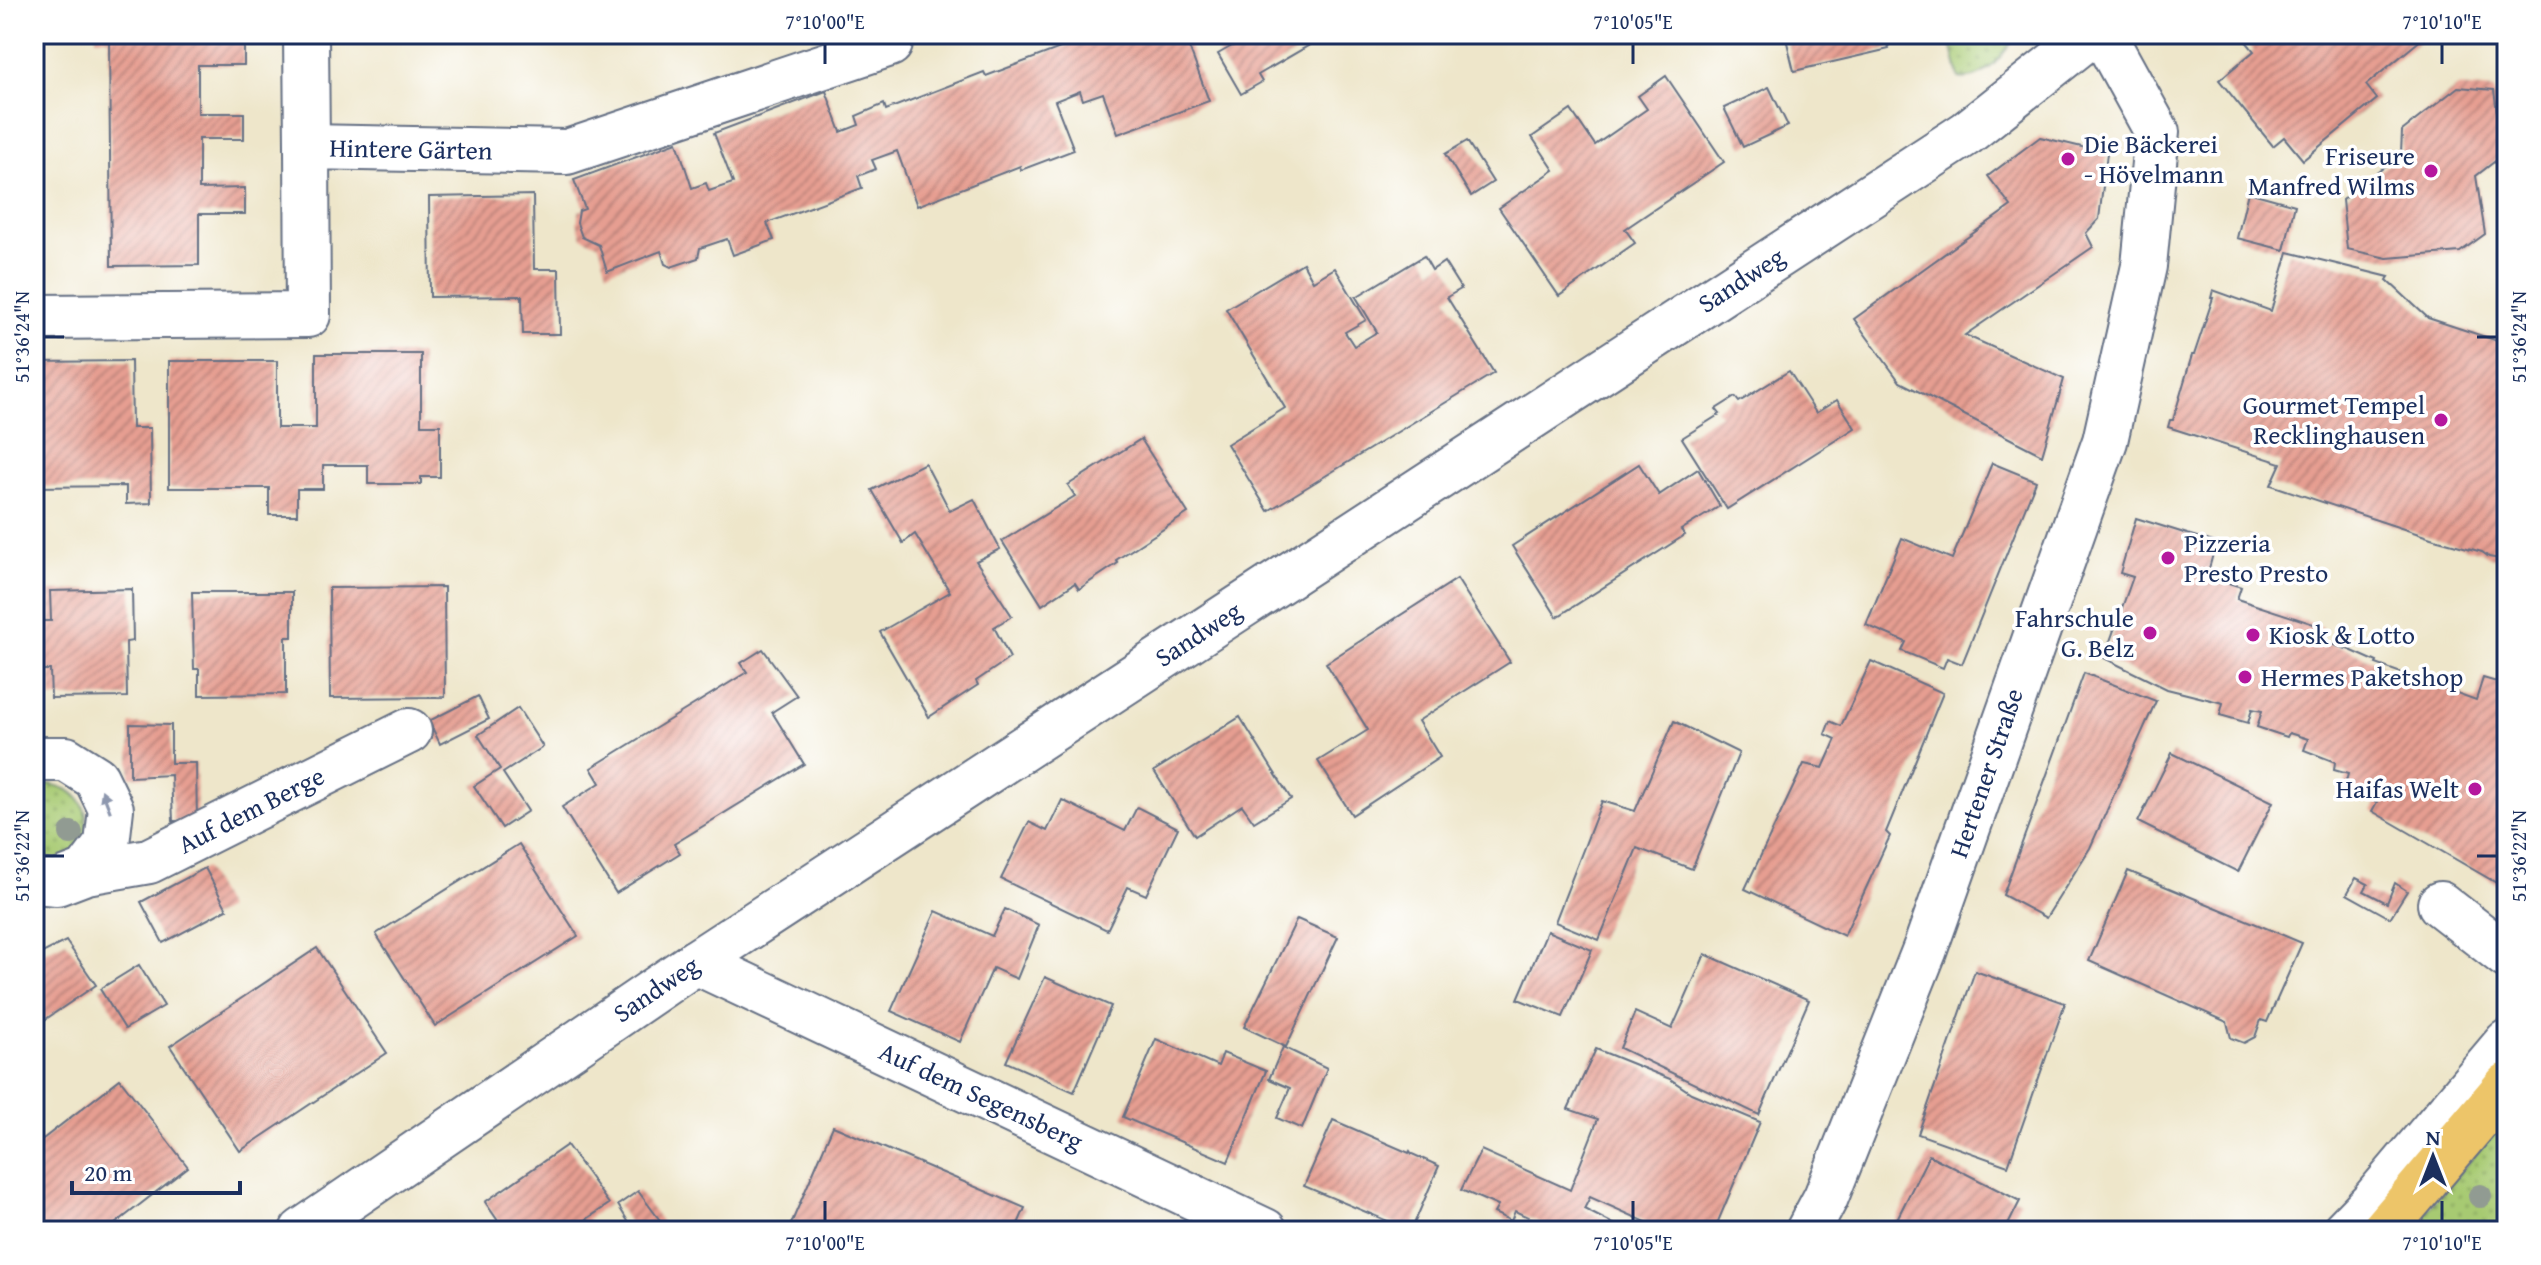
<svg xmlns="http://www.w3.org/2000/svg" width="2541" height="1265" font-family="'Gentium Book Plus',serif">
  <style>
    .grass { fill: url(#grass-dots); stroke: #617c68; stroke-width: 2 }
    .building { fill: url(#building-hatch) }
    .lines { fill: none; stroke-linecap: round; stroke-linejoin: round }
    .minor-casing { stroke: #656f84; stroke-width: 48 }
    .major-casing { stroke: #656f84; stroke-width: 48 }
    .minor { stroke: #fff; stroke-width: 44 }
    .major { stroke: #edc569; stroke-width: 44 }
    .tree { fill: #919b92 }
    .oneway { fill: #8d97ae }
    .ticks { fill: none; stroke: #1b2f5e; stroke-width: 3 }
    .poi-dot { fill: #b5179e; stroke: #fff; stroke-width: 3 }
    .labels { text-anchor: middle; stroke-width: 7; stroke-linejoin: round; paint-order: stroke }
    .poi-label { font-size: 26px; fill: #1b2f5e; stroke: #fff; text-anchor: start }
    .street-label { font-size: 26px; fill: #1b2f5e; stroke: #fff }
    .neatline { fill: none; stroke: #1b2f5e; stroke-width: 3 }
    .ticks-label { font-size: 20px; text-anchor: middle; fill: #1b2f5e }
  </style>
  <defs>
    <pattern id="grass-dots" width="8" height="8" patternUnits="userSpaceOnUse" patternTransform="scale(2)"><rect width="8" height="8" fill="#a7ca72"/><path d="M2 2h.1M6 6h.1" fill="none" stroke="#87a461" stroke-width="1.8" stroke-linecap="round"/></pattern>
    <pattern id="building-hatch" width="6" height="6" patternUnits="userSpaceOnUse" patternTransform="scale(2)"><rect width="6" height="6" fill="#e69e91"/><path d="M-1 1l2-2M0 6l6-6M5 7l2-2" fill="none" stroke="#ba817a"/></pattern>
  </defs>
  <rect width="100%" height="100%" fill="#fff"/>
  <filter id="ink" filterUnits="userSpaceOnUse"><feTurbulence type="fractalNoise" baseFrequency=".0125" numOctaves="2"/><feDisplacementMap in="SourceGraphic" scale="16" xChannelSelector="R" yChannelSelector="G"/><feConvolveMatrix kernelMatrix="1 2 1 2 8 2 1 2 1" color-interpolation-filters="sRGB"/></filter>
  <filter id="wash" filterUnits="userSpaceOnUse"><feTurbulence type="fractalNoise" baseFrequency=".006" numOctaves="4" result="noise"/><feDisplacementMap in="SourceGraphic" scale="32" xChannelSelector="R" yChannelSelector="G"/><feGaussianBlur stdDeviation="1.8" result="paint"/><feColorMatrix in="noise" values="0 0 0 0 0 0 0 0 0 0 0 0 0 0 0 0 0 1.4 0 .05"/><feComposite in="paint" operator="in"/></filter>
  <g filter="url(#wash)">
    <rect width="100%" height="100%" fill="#eee6ca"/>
    <g class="grass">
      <path d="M1949 34H2018C2003 53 1986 83 1959 78Z"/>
      <path d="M51 784C61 787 72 790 79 799 95 821 85 855 60 863 52 866 42 864 34 863V785Z"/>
      <path d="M2507 1118V1231H2409Z"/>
    </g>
    <g id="blocks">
      <g class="building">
        <path d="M96 34H185V38L244 37V65H198V113H244V139H199V189L245 188V214H199V265L111 266 109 38H96Z"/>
        <path d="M1086 34H1190L1185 36 1209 101 1118 134 1103 93 1083 100 1080 91 1055 101 1074 150 1021 170 1020 166 917 206 897 151 872 160 876 169 858 176 862 188 767 223 774 240 733 255 727 239 700 248 698 258 671 267 665 264 661 251 607 272 599 245 582 237 577 223 579 211 585 209 574 180 677 142 692 188 706 183 709 191 733 183 714 133 826 91 841 132 859 125 856 116 884 104 886 110 984 72 986 76 1087 38Z"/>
        <path d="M1234 34H1338L1329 39 1327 35 1258 75 1262 82 1241 94 1218 54 1239 42Z"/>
        <path d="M1785 34H1886L1889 49 1794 71Z"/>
        <path d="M2240 34H2428L2366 85 2377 99 2303 160 2284 137 2273 146 2219 80 2254 51Z"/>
        <path d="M1666 76 1724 162 1625 229 1635 243 1559 296 1499 208 1554 170 1532 137 1571 110 1595 145 1647 109 1638 96Z"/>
        <path d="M1769 87 1788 126 1743 147 1724 108Z"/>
        <path d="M2458 87 2494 90 2503 155 2476 176 2485 234 2460 252 2387 258 2347 249 2342 200 2401 154 2402 131Z"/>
        <path d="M2040 137 2107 153 2099 219 2086 233 2093 247 1965 335 2064 379 2042 455 1900 382 1854 319 2011 206 1988 176Z"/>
        <path d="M1467 141 1493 182 1471 196 1445 154Z"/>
        <path d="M2248 192 2295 205 2284 250 2237 238Z"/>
        <path d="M533 195 534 269H559L560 334H523L522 296 430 297 429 197Z"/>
        <path d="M2288 252 2389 277 2387 280 2428 318 2507 344V577L2500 575 2505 560 2489 557 2482 552 2431 538 2271 485 2281 463 2168 427 2170 420H2173L2192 355H2194L2213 298H2211L2213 290 2271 311Z"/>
        <path d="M1424 256 1432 270 1444 262 1461 289 1447 297 1494 373 1268 511 1227 444 1285 408 1226 309 1303 263 1313 281 1335 268 1366 320 1345 332 1354 346 1377 332 1356 297Z"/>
        <path d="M316 354H421V425H440V477H421V484H368V465H323V489H297V515H269V488H169V361H277V428H316Z"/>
        <path d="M131 361 132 428H150L151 503 126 504V486L34 487V362Z"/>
        <path d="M1789 371 1816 413 1837 400 1855 428 1727 509 1682 438 1720 414 1716 409 1735 397 1739 402Z"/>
        <path d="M1141 439 1188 513 1116 560 1118 563 1079 589 1075 583 1042 605 1002 541 1075 496 1068 485Z"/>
        <path d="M925 463 950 511 974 499 1000 549 976 561 1012 616 994 627 1010 658 976 681 978 685 929 717 880 632 950 592 915 534 903 543 872 490Z"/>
        <path d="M1992 463 2036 481 1962 664 1947 658 1943 668 1902 651 1906 642 1866 625 1902 538 1952 559Z"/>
        <path d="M1639 464 1659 495 1698 469 1720 506 1681 530 1685 535 1557 617 1512 546Z"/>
        <path d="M2136 518 2216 543 2207 576 2241 587 2237 599 2323 627 2318 640 2350 650 2377 662 2376 664 2476 700 2483 678 2507 685V889L2372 811 2377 802 2344 789 2348 774 2334 770 2335 762 2304 750 2308 739 2289 733 2287 737 2257 727 2262 711 2252 709 2248 723 2220 715 2223 703 2167 689 2104 658 2133 577 2120 573Z"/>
        <path d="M1457 579 1510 662 1418 721 1440 757 1352 815 1318 761 1368 730 1326 663Z"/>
        <path d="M444 587 445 697 330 698 329 588Z"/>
        <path d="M132 589 133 641 126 642 127 697 51 698 50 670H34V621H51L50 591Z"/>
        <path d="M192 592H292V637H286V694L199 695V669H194Z"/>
        <path d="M763 649 797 696 772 712 804 764 674 844 680 853 616 893 562 807 600 783 591 768 747 672 741 663Z"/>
        <path d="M1871 661 1943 693 1886 832 1890 836 1844 936 1745 889 1804 764 1823 768 1836 739 1825 734 1830 721 1841 726Z"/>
        <path d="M2084 673 2156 701 2090 848 2046 918 2003 895Z"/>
        <path d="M478 696 489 719 440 744 429 721Z"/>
        <path d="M518 708 543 747 503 773 528 811 502 828 474 786 500 769 478 735Z"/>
        <path d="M1240 717 1291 799 1254 822 1242 805 1195 836 1154 771Z"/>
        <path d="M1674 721 1739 753 1692 869 1637 848 1599 940 1555 922 1602 801 1635 811Z"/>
        <path d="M130 724 171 725V763H196L197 821H173L171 775 130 777Z"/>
        <path d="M2172 753 2273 802 2238 872 2138 822Z"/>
        <path d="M1062 800 1125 831 1137 807 1178 828 1146 895 1128 887 1107 930 1001 879 1029 822 1047 831Z"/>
        <path d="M519 844 578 936 435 1026 376 934Z"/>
        <path d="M205 868 227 909 163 943 141 902Z"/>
        <path d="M2128 871 2302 943 2267 1022 2261 1020 2255 1037 2244 1043 2231 1038 2227 1022 2089 961Z"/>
        <path d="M2356 878 2368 884 2364 891 2387 903 2395 883 2407 891 2390 918 2347 894Z"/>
        <path d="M1005 909 1039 925 1017 979 993 968 960 1042 891 1011 936 911 992 936Z"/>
        <path d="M1297 919 1338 937 1286 1047 1244 1027Z"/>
        <path d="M1547 931 1592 950 1563 1017 1518 999Z"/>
        <path d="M66 941 96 985 34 1027V957Z"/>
        <path d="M317 948 387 1053 240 1151 170 1046Z"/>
        <path d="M1705 954 1809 1000 1759 1115 1620 1048 1635 1012 1672 1029Z"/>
        <path d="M139 965 164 1006 125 1029 100 989Z"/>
        <path d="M1975 971 2065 1003 2008 1166 1918 1134Z"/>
        <path d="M1045 977 1111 1006 1074 1092 1006 1062Z"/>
        <path d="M1156 1039 1218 1066 1223 1053 1266 1071 1228 1162 1123 1117Z"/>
        <path d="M1283 1047 1327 1068 1302 1129 1277 1118 1290 1088 1269 1079Z"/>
        <path d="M1596 1049 1670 1079 1691 1093 1760 1122 1714 1231H1666L1590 1197 1584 1209 1627 1231H1558L1515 1211 1511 1221 1494 1213 1498 1206 1461 1190 1481 1150 1570 1190 1598 1119 1568 1109Z"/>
        <path d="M120 1079 188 1167 106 1231H34V1146Z"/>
        <path d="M1333 1120 1409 1153 1410 1151 1412 1154 1439 1166 1411 1231 1304 1186Z"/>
        <path d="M833 1126 1025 1208 1015 1231H788Z"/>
        <path d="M567 1145 609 1204 587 1219 594 1229 505 1231 485 1202Z"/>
        <path d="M1929 1155 2020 1201 2005 1231H1891Z"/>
        <path d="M638 1191 668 1231H634L618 1205Z"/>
      </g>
    </g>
  </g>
  <g filter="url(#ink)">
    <use href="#blocks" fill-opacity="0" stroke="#656f84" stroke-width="2"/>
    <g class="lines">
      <g class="minor-casing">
        <g id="minor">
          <path d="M306 34 307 147"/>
          <path d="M34 317 308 315 307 147 567 152 890 44"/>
          <path d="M34 759H66L96 778 111 809 107 844 86 872 57 883 34 881"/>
          <path d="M86 872 149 861 409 731"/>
          <path d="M2440 904 2507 956"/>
          <path d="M696 962 1265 1231"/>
          <path d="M302 1231 696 962 1967 133 2092 34"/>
          <path d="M1808 1231 1826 1197 1925 949 2105 441 2144 266 2157 132 2103 34"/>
          <path d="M2344 1231 2373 1201 2507 1042"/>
        </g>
      </g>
      <g class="major-casing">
        <path id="major" d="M2383 1231 2507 1085"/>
      </g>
      <use href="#minor" class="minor"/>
      <use href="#major" class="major"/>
    </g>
    <g class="tree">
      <circle cx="71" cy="833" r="12"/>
      <circle cx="2480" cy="1196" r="12"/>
    </g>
    <defs><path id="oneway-solid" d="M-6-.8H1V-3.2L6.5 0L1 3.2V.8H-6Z" transform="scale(2)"/></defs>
    <use class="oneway" href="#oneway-solid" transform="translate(106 801) rotate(-111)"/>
  </g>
  <path class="ticks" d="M825 44V64M1633 44V64M2442 44V64M44 337H64M2477 337H2497M44 856H64M2477 856H2497M825 1201V1221M1633 1201V1221M2442 1201V1221"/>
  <g class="poi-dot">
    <circle cx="2068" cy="159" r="8"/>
    <circle cx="2431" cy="171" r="8"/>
    <circle cx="2441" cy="420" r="8"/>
    <circle cx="2168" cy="558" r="8"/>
    <circle cx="2150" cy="633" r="8"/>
    <circle cx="2253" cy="635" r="8"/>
    <circle cx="2245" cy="677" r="8"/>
    <circle cx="2475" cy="789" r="8"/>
  </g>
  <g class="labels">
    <g class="poi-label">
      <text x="2084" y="153">Die Bäckerei<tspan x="2084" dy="30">- Hövelmann</tspan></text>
      <text x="2415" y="165" text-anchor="end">Friseure<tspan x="2415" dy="30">Manfred Wilms</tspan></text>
      <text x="2425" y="414" text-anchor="end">Gourmet Tempel<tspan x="2425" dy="30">Recklinghausen</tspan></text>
      <text x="2184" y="552">Pizzeria<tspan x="2184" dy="30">Presto Presto</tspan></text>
      <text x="2134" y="627" text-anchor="end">Fahrschule<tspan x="2134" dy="30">G. Belz</tspan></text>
      <text x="2269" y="644">Kiosk &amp; Lotto</text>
      <text x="2261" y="686">Hermes Paketshop</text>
      <text x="2459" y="798" text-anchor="end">Haifas Welt</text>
    </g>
    <g class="street-label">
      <text transform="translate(411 149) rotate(1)" y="9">Hintere Gärten</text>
      <text transform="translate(1741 280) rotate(-33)" y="9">Sandweg</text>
      <text transform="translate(1198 634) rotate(-33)" y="9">Sandweg</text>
      <text transform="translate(1986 773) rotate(-71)" y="9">Hertener Straße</text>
      <text transform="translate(251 810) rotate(-27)" y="9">Auf dem Berge</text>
      <text transform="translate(656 989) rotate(-34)" y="9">Sandweg</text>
      <text transform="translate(981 1096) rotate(25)" y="9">Auf dem Segensberg</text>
    </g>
  </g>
  <rect width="2541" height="1265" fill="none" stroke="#fff" stroke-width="88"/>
  <g transform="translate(2433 1157)" stroke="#ffffff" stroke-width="6" paint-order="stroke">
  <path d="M0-6L14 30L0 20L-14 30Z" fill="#1b2f5e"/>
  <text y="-12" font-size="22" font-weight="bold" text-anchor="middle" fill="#1b2f5e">N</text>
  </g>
  <path d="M72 1181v12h168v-12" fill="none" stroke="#1b2f5e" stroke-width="4"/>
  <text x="84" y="1181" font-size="24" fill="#1b2f5e" stroke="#ffffff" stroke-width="6" paint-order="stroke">20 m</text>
  <rect x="44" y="44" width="2453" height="1177" class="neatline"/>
  <g class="ticks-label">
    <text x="825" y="29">7°10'00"E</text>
    <text x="1633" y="29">7°10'05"E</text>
    <text x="2442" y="29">7°10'10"E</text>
    <text transform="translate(22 337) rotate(-90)" y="7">51°36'24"N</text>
    <text transform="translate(2519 337) rotate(-90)" y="7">51°36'24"N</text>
    <text transform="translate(22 856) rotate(-90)" y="7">51°36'22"N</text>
    <text transform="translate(2519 856) rotate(-90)" y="7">51°36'22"N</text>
    <text x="825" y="1250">7°10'00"E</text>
    <text x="1633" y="1250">7°10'05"E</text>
    <text x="2442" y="1250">7°10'10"E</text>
  </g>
</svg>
